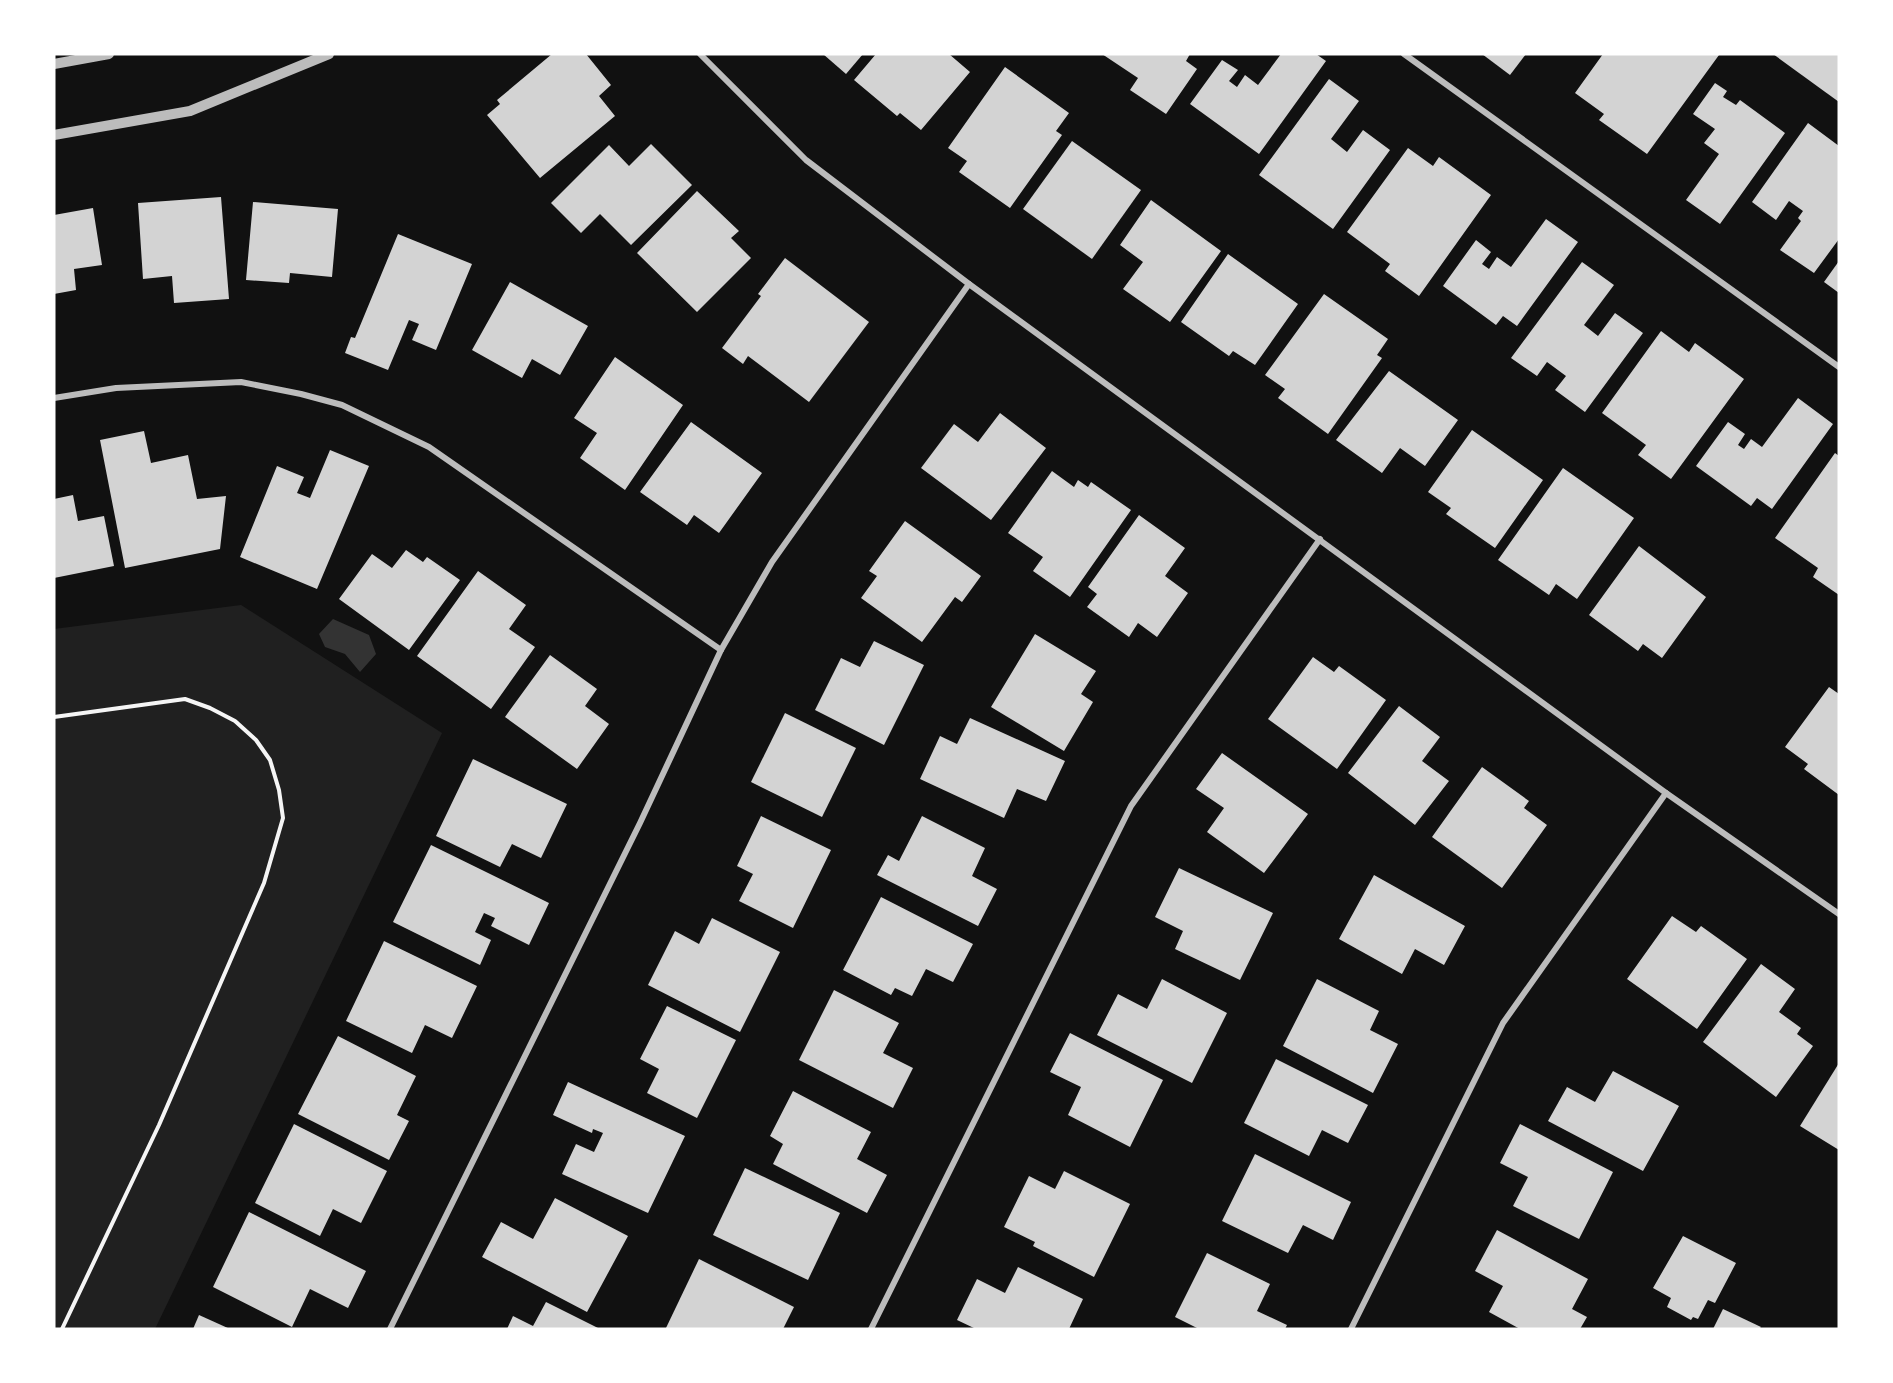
<svg xmlns="http://www.w3.org/2000/svg" width="1893" height="1383" font-family="Roboto,sans-serif">
  <style>
    .green { fill: #202020 }
    .water { fill: #333 }
    .building { fill: #d3d3d3 }
    .lines { fill: none; stroke-linecap: round; stroke-linejoin: round }
    .path { stroke: #f5f5f5; stroke-width: 4 }
    .minor { stroke: #bcbcbc; stroke-width: 6 }
    .tertiary { stroke: #bcbcbc; stroke-width: 10 }
  </style>
  <rect width="100%" height="100%" fill="#111"/>
  <path class="green" d="M241 605 442 733 155 1329H54V629Z"/>
  <path class="water" d="M333 619 369 635 376 654 360 672 345 654 325 647 319 634Z"/>
  <g class="building">
    <path d="M552 54H586L611 85 599 96 615 116 540 178 487 115 500 104 497 100Z"/>
    <path d="M823 54H863L846 74Z"/>
    <path d="M876 54H949L970 72 921 130 900 113 897 116 854 80Z"/>
    <path d="M1102 54H1190L1186 61 1197 69 1166 114 1130 90 1138 78Z"/>
    <path d="M1281 54H1316L1326 61 1259 154 1190 104 1222 60 1238 70 1229 81 1237 87 1245 75 1258 85Z"/>
    <path d="M1482 54H1526L1510 75Z"/>
    <path d="M1603 54H1717L1719 55 1647 154 1599 120 1604 114 1575 93Z"/>
    <path d="M1773 54H1839V102Z"/>
    <path d="M1005 67 1069 113 1056 131 1062 135 1010 208 959 172 967 161 948 148Z"/>
    <path d="M1329 79 1359 101 1331 139 1347 152 1363 130 1390 150 1333 229 1259 175Z"/>
    <path d="M1715 83 1727 91 1723 97 1736 105 1740 100 1785 133 1720 224 1686 200 1719 154 1704 143 1715 129 1693 114Z"/>
    <path d="M1808 123 1839 146V239L1814 273 1780 250 1801 221 1798 218 1803 211 1789 201 1776 220 1752 202Z"/>
    <path d="M1072 141 1141 190 1092 259 1023 209Z"/>
    <path d="M651 144 692 185 631 245 600 214 581 233 551 203 609 145 629 166Z"/>
    <path d="M1408 148 1433 166 1439 157 1491 195 1419 296 1385 271 1390 264 1347 232Z"/>
    <path d="M697 191 739 231 731 238 751 258 697 312 637 253Z"/>
    <path d="M221 197 229 299 174 303 172 276 143 279 138 203Z"/>
    <path d="M1151 200 1221 251 1170 322 1123 289 1143 262 1120 245Z"/>
    <path d="M253 202 338 209 332 277 290 273 289 283 246 280Z"/>
    <path d="M93 208 102 265 74 269 76 290 54 294V215Z"/>
    <path d="M1546 219 1578 242 1517 326 1503 316 1496 325 1443 286 1476 240 1491 252 1482 264 1489 269 1497 257 1511 267Z"/>
    <path d="M398 234 472 264 436 350 412 340 419 324 409 320 388 370 345 353 351 337 355 338Z"/>
    <path d="M1228 254 1298 304 1255 365 1233 351 1229 356 1181 322Z"/>
    <path d="M785 258 869 322 809 402 748 356 743 364 722 348 761 296 758 294Z"/>
    <path d="M1839 261V293L1824 282Z"/>
    <path d="M1582 262 1614 285 1584 325 1598 336 1615 313 1643 333 1585 412 1555 390 1566 376 1547 362 1537 376 1511 358Z"/>
    <path d="M510 282 588 326 560 375 532 359 522 378 472 350Z"/>
    <path d="M1324 294 1388 339 1377 355 1382 358 1328 434 1278 398 1285 389 1265 375Z"/>
    <path d="M1661 331 1689 352 1695 343 1744 379 1671 479 1638 455 1646 445 1602 413Z"/>
    <path d="M615 357 683 405 625 490 580 458 597 433 574 418Z"/>
    <path d="M1389 371 1458 420 1425 466 1400 448 1382 473 1336 440Z"/>
    <path d="M1798 398 1833 424 1772 509 1757 498 1751 506 1696 466 1728 422 1745 434 1738 445 1744 449 1751 439 1762 447Z"/>
    <path d="M1000 413 1046 448 991 520 921 468 954 424 978 442Z"/>
    <path d="M691 422 762 473 719 533 694 515 687 525 640 492Z"/>
    <path d="M1472 430 1543 480 1495 548 1446 514 1451 508 1428 492Z"/>
    <path d="M144 431 151 463 188 455 197 499 226 496 220 549 125 568 100 440Z"/>
    <path d="M330 450 369 466 317 589 240 557 277 466 304 477 297 493 310 498Z"/>
    <path d="M1835 453 1839 456V595L1813 577 1818 568 1775 538Z"/>
    <path d="M1563 468 1634 518 1577 599 1556 584 1549 595 1498 560Z"/>
    <path d="M1052 471 1074 487 1078 480 1088 487 1091 482 1131 510 1070 597 1033 571 1043 557 1008 533Z"/>
    <path d="M73 495 78 521 104 516 114 566 54 578V499Z"/>
    <path d="M1139 515 1185 548 1165 576 1188 593 1157 637 1138 623 1129 637 1087 607 1097 594 1088 587Z"/>
    <path d="M905 521 981 576 962 602 955 597 922 642 861 598 877 576 869 571Z"/>
    <path d="M1639 546 1706 597 1662 658 1643 644 1638 651 1589 615Z"/>
    <path d="M406 550 423 562 427 557 460 580 409 650 339 599 372 554 392 568Z"/>
    <path d="M478 571 526 605 509 629 535 647 491 709 417 656Z"/>
    <path d="M1035 634 1096 671 1081 694 1093 702 1064 751 991 707Z"/>
    <path d="M874 641 924 665 884 745 815 710 841 658 860 667Z"/>
    <path d="M550 655 597 689 585 706 609 724 577 769 505 717Z"/>
    <path d="M1313 657 1334 672 1339 666 1386 700 1337 769 1268 719Z"/>
    <path d="M1829 687 1839 694V795L1804 769 1808 764 1785 747Z"/>
    <path d="M1399 706 1440 737 1422 761 1449 781 1415 825 1348 773Z"/>
    <path d="M785 713 856 748 822 817 751 782Z"/>
    <path d="M970 718 1065 761 1046 801 1017 789 1004 818 920 779 940 736 957 744Z"/>
    <path d="M1222 753 1308 814 1264 873 1207 832 1224 808 1196 789Z"/>
    <path d="M473 759 567 804 541 858 512 844 500 867 436 836Z"/>
    <path d="M1482 767 1529 801 1524 808 1547 825 1502 888 1432 837Z"/>
    <path d="M761 816 831 850 793 928 739 901 753 874 737 866Z"/>
    <path d="M922 816 985 848 972 876 997 889 978 926 877 875 888 855 899 861Z"/>
    <path d="M431 845 549 903 529 945 491 926 495 918 484 913 475 932 491 940 480 965 393 922Z"/>
    <path d="M1179 868 1273 913 1240 980 1175 949 1183 931 1155 917Z"/>
    <path d="M1374 875 1465 926 1444 965 1415 949 1402 974 1339 939Z"/>
    <path d="M881 897 973 944 953 982 926 969 912 996 895 988 891 995 843 970Z"/>
    <path d="M1672 916 1696 932 1701 926 1747 959 1697 1029 1627 979Z"/>
    <path d="M712 918 780 952 740 1032 648 985 675 931 699 944Z"/>
    <path d="M384 941 477 986 452 1038 425 1025 412 1053 346 1021Z"/>
    <path d="M1761 964 1795 989 1779 1012 1801 1028 1797 1034 1813 1046 1776 1097 1703 1042Z"/>
    <path d="M1162 979 1227 1013 1192 1083 1097 1035 1118 994 1147 1009Z"/>
    <path d="M1317 979 1379 1011 1370 1030 1398 1044 1373 1093 1283 1046Z"/>
    <path d="M834 990 899 1023 883 1053 913 1068 893 1108 799 1060Z"/>
    <path d="M667 1006 736 1040 697 1118 647 1093 659 1069 640 1059Z"/>
    <path d="M1070 1033 1163 1080 1130 1147 1068 1115 1081 1087 1050 1072Z"/>
    <path d="M338 1036 416 1076 397 1115 409 1121 389 1160 298 1114Z"/>
    <path d="M1276 1059 1368 1105 1348 1143 1322 1130 1309 1156 1244 1123Z"/>
    <path d="M1839 1063V1150L1800 1126Z"/>
    <path d="M1613 1071 1679 1106 1643 1171 1548 1121 1567 1087 1595 1102Z"/>
    <path d="M568 1082 685 1136 648 1213 562 1174 576 1144 594 1152 603 1133 593 1129 592 1133 553 1115Z"/>
    <path d="M793 1091 871 1132 857 1159 887 1175 867 1213 773 1164 783 1144 770 1136Z"/>
    <path d="M294 1124 387 1171 361 1223 333 1209 320 1236 255 1203Z"/>
    <path d="M1520 1124 1613 1172 1579 1239 1513 1206 1528 1177 1500 1163Z"/>
    <path d="M1255 1154 1351 1202 1333 1240 1303 1225 1288 1253 1222 1221Z"/>
    <path d="M745 1168 840 1213 808 1280 713 1235Z"/>
    <path d="M1064 1171 1130 1204 1094 1277 1033 1246 1035 1242 1004 1227 1029 1176 1055 1189Z"/>
    <path d="M555 1198 628 1236 587 1312 482 1257 501 1222 533 1239Z"/>
    <path d="M249 1212 366 1271 348 1308 310 1289 292 1327 213 1287Z"/>
    <path d="M1497 1230 1588 1279 1572 1309 1587 1317 1580 1329H1520L1489 1312 1503 1286 1475 1271Z"/>
    <path d="M1683 1236 1736 1263 1715 1303 1708 1300 1698 1319 1693 1317 1691 1320 1667 1307 1671 1298 1653 1288Z"/>
    <path d="M1207 1253 1270 1284 1257 1311 1287 1325 1285 1329H1199L1175 1317Z"/>
    <path d="M699 1259 794 1307 783 1329 666 1328Z"/>
    <path d="M1018 1267 1083 1299 1069 1329H976L957 1320 977 1279 1005 1293Z"/>
    <path d="M546 1302 600 1329H507L513 1316 533 1326Z"/>
    <path d="M1723 1309 1761 1327 1759 1329H1713Z"/>
    <path d="M199 1315 230 1329H193Z"/>
  </g>
  <g class="lines">
    <path class="path" d="M54 717 185 699 210 708 235 721 256 740 270 760 279 790 283 818 264 883 159 1125 62 1329"/>
    <g class="minor">
      <path d="M700 54 806 160 969 284 1666 793 1839 914"/>
      <path d="M1404 54 1839 367"/>
      <path d="M54 398 116 388 241 382 301 394 342 405 429 447 721 650"/>
      <path d="M390 1329 640 823 721 650 772 562 969 284"/>
      <path d="M871 1329 1131 806 1320 539"/>
      <path d="M1351 1329 1503 1023 1666 793"/>
    </g>
    <g class="tertiary">
      <path d="M54 64 109 54"/>
      <path d="M54 135 190 111 329 54"/>
    </g>
  </g>
  <rect width="1893" height="1383" fill="none" stroke="#ffffff" stroke-width="111"/>
</svg>
